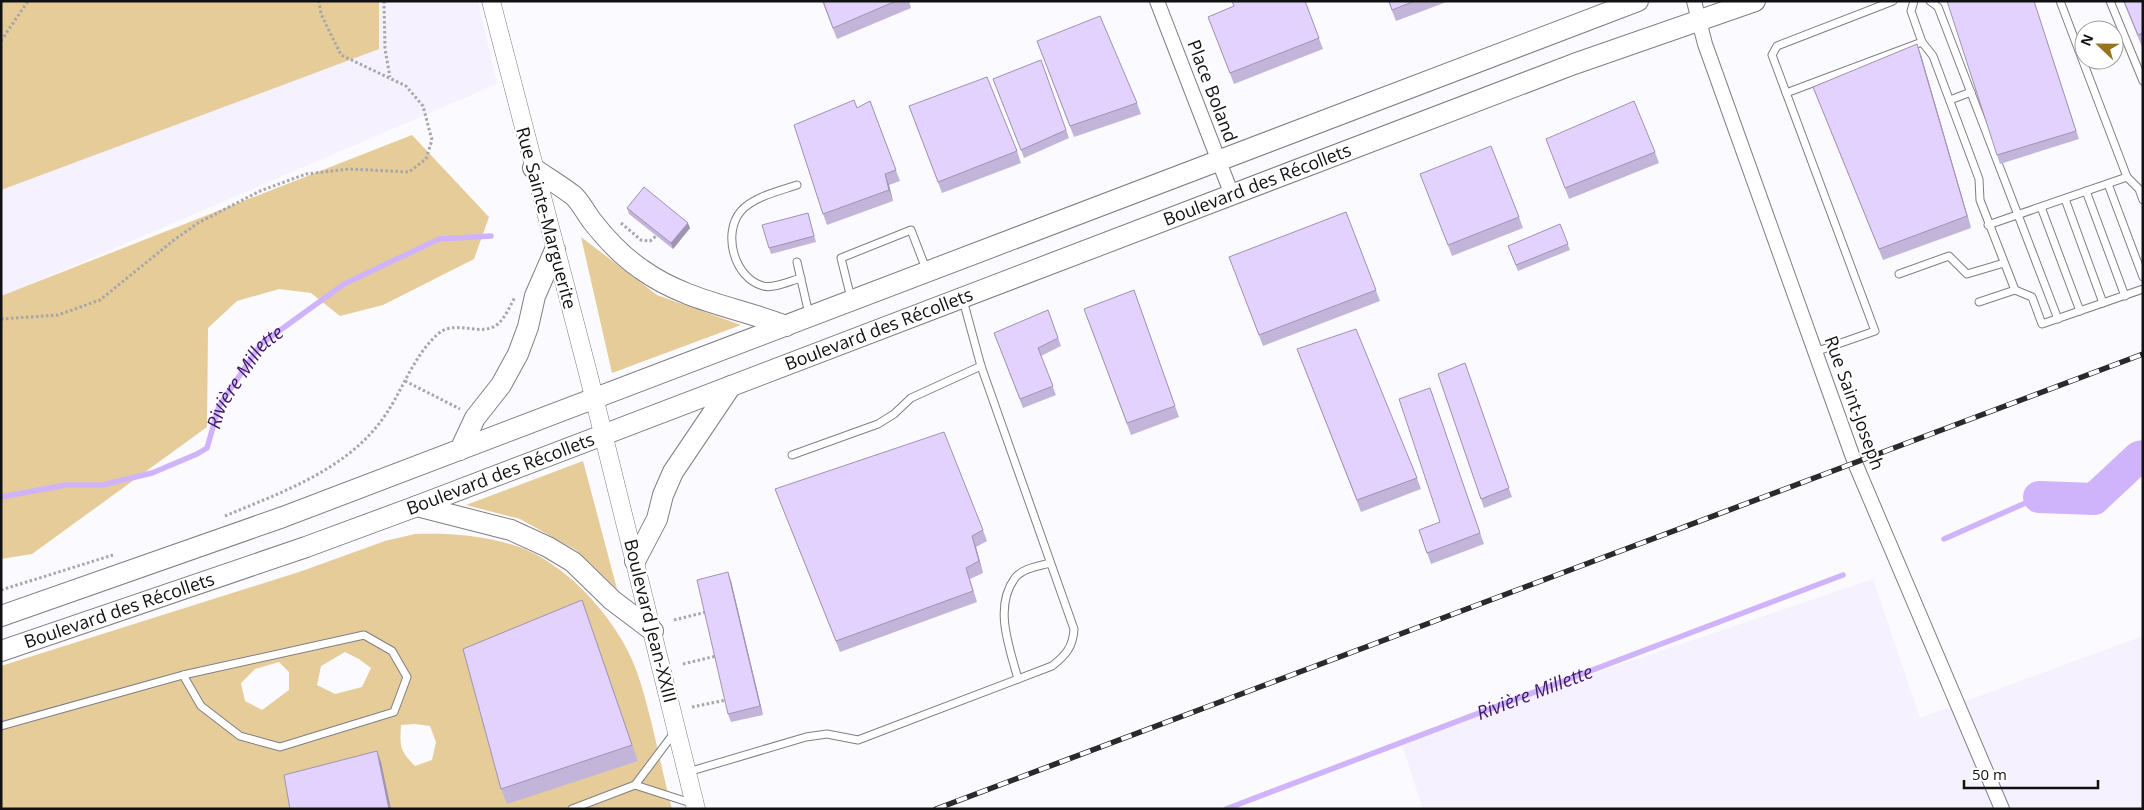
<svg xmlns="http://www.w3.org/2000/svg" width="2144" height="810" font-family="'Open Sans',sans-serif">
  <style>
    .built { fill: #f6f1fe }
    .green { fill: #e5cc99; fill-rule: evenodd }
    .lines { fill: none; stroke-linecap: round; stroke-linejoin: round }
    .stream { stroke: #d0b4fb; stroke-width: 5.5 }
    .river { stroke: #d0b4fb; stroke-width: 32 }
    .service-casing { stroke: #817e86; stroke-width: 9 }
    .minor-casing { stroke: #817e86; stroke-width: 16 }
    .tertiary-casing { stroke: #817e86; stroke-width: 19 }
    .secondary-casing { stroke: #817e86; stroke-width: 22 }
    .path { stroke: #a7a6aa; stroke-width: 3; stroke-dasharray: 2.5 2.5; stroke-linecap: butt }
    .service { stroke: #fff; stroke-width: 7 }
    .minor { stroke: #fff; stroke-width: 14 }
    .tertiary { stroke: #fff; stroke-width: 18 }
    .secondary { stroke: #fff; stroke-width: 20 }
    .rail-casing { stroke: #2a292c; stroke-width: 5.5 }
    .rail { stroke: #fff; stroke-width: 4; stroke-dasharray: 11; stroke-linecap: butt }
    .wall { fill: #c3b5da }
    .shaded-wall { fill: #9f93b2 }
    .building { fill: #e3d2fe; stroke: #9f93b2 }
    .labels { text-anchor: middle; stroke-width: 4.5; stroke-linejoin: round; paint-order: stroke }
    .street-label { font-size: 18px; fill: #111013; stroke: #fff }
    .water-label { font-size: 19px; font-style: italic; fill: #401768; stroke: #fff }
  </style>
  <rect width="100%" height="100%" fill="#fbfafe"/>
  <g class="built">
    <path d="M1 1H478L497 84 1 297Z"/>
    <path d="M1873 579 1920 718 2143 636V809H1423L1400 739Z"/>
  </g>
  <g class="green">
    <path d="M1 1H379V49L1 190Z"/>
    <path d="M412 135 489 217 474 259 383 305 340 316 311 293 279 289 237 301 208 328 207 427 32 554 1 559V296Z"/>
    <path d="M581 237 657 295 741 325 612 373Z"/>
    <path d="M583 461 617 589 576 550 520 519 466 505Z"/>
    <path d="M415 534C449 533 481 535 513 545 565 560 620 622 637 672 652 716 660 764 672 809H1V666L302 571 385 541ZM345 652 359 659 371 668 362 687 335 694 317 685 321 666ZM279 662 289 672V690L262 710 245 701 241 683 255 669ZM415 724 430 726 436 742 432 760 415 766C399 750 400 747 401 725Z"/>
  </g>
  <g class="lines">
    <g class="stream">
      <path id="s1" d="M1 497 66 485H102L152 473 197 454 207 448 219 406 261 344 344 284 439 239 491 236"/>
      <path d="M1944 539 2039 497"/>
      <path id="s2" d="M1226 809 1843 575"/>
    </g>
    <path class="river" d="M2039 497 2094 499 2139 457 2143 456"/>
    <g class="service-casing">
      <g id="service">
        <path d="M1930 1 1938 7 2058 319"/>
        <path d="M2110 1 2143 81"/>
        <path d="M1922 42 1933 56 1979 179 1980 200 2015 290 2032 297 2042 324 2143 289"/>
        <path d="M1786 93 1922 42 1911 11 1914 1"/>
        <path d="M1950 100 1971 92"/>
        <path d="M2127 177 2139 189 2143 200"/>
        <path d="M2108 184 2143 277"/>
        <path d="M797 185C779 191 753 197 741 211 722 233 734 278 763 286 773 289 790 281 801 278"/>
        <path d="M2086 191 2125 296"/>
        <path d="M2065 199 2103 303"/>
        <path d="M2041 207 2080 311"/>
        <path d="M1988 225 2127 177 2060 1"/>
        <path d="M797 262 809 314"/>
        <path d="M1899 274 1949 256 1967 274 2004 263"/>
        <path d="M851 298 841 258 911 230 926 269"/>
        <path d="M1979 302 2015 290"/>
        <path d="M1815 352 1875 331 1772 55 1777 46 1893 1"/>
        <path d="M792 455 878 424 894 414 911 398 981 366"/>
        <path d="M1018 679C1010 649 993 607 1015 578 1023 568 1039 566 1050 563"/>
        <path d="M1 726 183 675 364 635 392 651 407 677 394 712 280 747 240 736 201 706 183 675"/>
        <path d="M688 772 806 737 827 734 858 740 1052 666C1066 655 1073 647 1074 629L981 366 963 300"/>
        <path d="M635 785 694 804"/>
        <path d="M572 809 635 785 674 733"/>
      </g>
    </g>
    <g class="minor-casing">
      <g id="minor">
        <path d="M1157 1 1232 195"/>
        <path d="M1694 1 1705 44 1855 463 2002 809"/>
      </g>
    </g>
    <g class="tertiary-casing">
      <path id="tertiary" d="M491 1 589 377 696 809"/>
    </g>
    <g class="secondary-casing">
      <g id="secondary">
        <path d="M533 168C546 177 561 186 574 196 581 203 586 213 592 221 606 239 622 256 641 269 685 301 737 307 786 326"/>
        <path d="M460 450 475 418 501 385 518 354 528 327 535 296 555 250"/>
        <path d="M417 506 511 530 548 547 573 562 612 600 653 631"/>
        <path d="M635 561 657 519 663 495 673 472 731 386"/>
        <path d="M1 616 283 517 1638 1"/>
        <path id="s3" d="M1 651 306 547 417 506 1574 64 1755 1"/>
      </g>
    </g>
    <g class="path">
      <path d="M384 1 385 49 390 77"/>
      <path d="M1 41 28 1"/>
      <path d="M621 223 641 240 650 241 656 236"/>
      <path d="M1 319 58 315 100 300 174 240 198 223 260 191 306 174 349 169 409 172 426 159 432 140 423 106 406 86 341 55 321 14 319 1"/>
      <path d="M405 381 460 409"/>
      <path d="M225 516C282 492 347 470 384 417 403 390 413 356 438 334 456 318 482 339 499 323 506 316 510 306 515 297"/>
      <path d="M1 590 113 555"/>
      <path d="M674 620 706 612"/>
      <path d="M683 664 716 656"/>
      <path d="M692 707 726 700"/>
    </g>
    <use href="#service" class="service"/>
    <use href="#minor" class="minor"/>
    <use href="#tertiary" class="tertiary"/>
    <use href="#secondary" class="secondary"/>
    <g class="rail-casing">
      <path id="rail" d="M936 809 2143 354"/>
    </g>
    <use href="#rail" class="rail"/>
  </g>
  <g class="wall">
    <path d="M822 1H909L911 8 837 39Z"/>
    <path d="M1305 1 1323 49 1234 84 1208 17 1234 6Z"/>
    <path d="M1388 1H1449L1396 21Z"/>
    <path d="M2034 1 2079 139 2000 164 1997 155Z"/>
    <path d="M2123 1H2143L2142 47Z"/>
    <path d="M1037 41 1137 103 1141 114 1074 137Z"/>
    <path d="M1921 55 1971 228 1883 260 1813 87Z"/>
    <path d="M1041 60 1069 138 1024 158 993 79Z"/>
    <path d="M870 101 900 181 889 185 893 201 827 225 823 214 857 108Z"/>
    <path d="M909 106 1017 151 1021 163 942 193Z"/>
    <path d="M1546 139 1655 152 1659 163 1569 199Z"/>
    <path d="M1425 185 1519 217 1523 228 1452 256Z"/>
    <path d="M627 208 690 228 673 249 629 214Z"/>
    <path d="M1346 212 1380 301 1263 346 1229 257Z"/>
    <path d="M808 213 816 242 771 254 769 248Z"/>
    <path d="M1560 224 1570 250 1518 271 1508 246Z"/>
    <path d="M1134 290 1179 417 1131 435 1084 309Z"/>
    <path d="M1048 310 1061 346 1041 356 1056 395 1023 408 994 333Z"/>
    <path d="M1297 349 1417 478 1421 489 1361 512Z"/>
    <path d="M1465 363 1512 497 1484 508 1438 374Z"/>
    <path d="M1430 388 1484 544 1431 564 1419 530 1440 522Z"/>
    <path d="M775 489 983 530 987 541 976 547 983 573 970 579 977 602 840 652Z"/>
    <path d="M731 581 763 715 731 722 728 714Z"/>
    <path d="M582 600 638 761 507 804 501 789Z"/>
  </g>
  <g class="shaded-wall">
    <path d="M1917 44 1921 55 1971 228 1967 216Z"/>
    <path d="M885 174 889 185 893 201 889 190Z"/>
    <path d="M688 223 690 228 673 249 671 243Z"/>
    <path d="M972 536 976 547 983 573 979 561Z"/>
    <path d="M728 572 731 581 763 715 760 706Z"/>
    <path d="M377 751 381 762 391 809H389Z"/>
  </g>
  <g class="building">
    <path d="M823 1H896L833 28Z"/>
    <path d="M1232 1H1305L1319 38 1230 73 1208 17 1234 6Z"/>
    <path d="M1389 1H1415L1392 10Z"/>
    <path d="M1947 1H2034L2076 131 1997 155Z"/>
    <path d="M2124 1H2143V33L2138 35Z"/>
    <path d="M1100 16 1137 103 1070 126 1037 41Z"/>
    <path d="M1917 44 1967 216 1879 249 1813 87Z"/>
    <path d="M1041 60 1066 130 1021 150 993 79Z"/>
    <path d="M987 77 1017 151 938 182 909 106Z"/>
    <path d="M854 100 857 108 870 101 896 170 885 174 889 190 823 214 794 125Z"/>
    <path d="M1634 101 1655 152 1565 188 1546 139Z"/>
    <path d="M1491 146 1519 217 1448 245 1420 174Z"/>
    <path d="M644 187 688 223 671 243 627 208Z"/>
    <path d="M1346 212 1376 290 1259 335 1229 257Z"/>
    <path d="M808 213 814 236 769 248 762 225Z"/>
    <path d="M1560 224 1568 244 1516 265 1508 246Z"/>
    <path d="M1134 290 1175 406 1127 423 1084 309Z"/>
    <path d="M1048 310 1058 338 1038 348 1053 386 1020 399 994 333Z"/>
    <path d="M1356 329 1417 478 1357 500 1297 349Z"/>
    <path d="M1465 363 1509 488 1481 499 1438 374Z"/>
    <path d="M1430 388 1480 533 1427 553 1419 530 1440 522 1399 399Z"/>
    <path d="M944 432 983 530 972 536 979 561 966 568 973 591 836 641 775 489Z"/>
    <path d="M728 572 760 706 728 714 697 580Z"/>
    <path d="M582 600 632 745 501 789 463 649Z"/>
    <path d="M377 751 389 809H290L284 775Z"/>
  </g>
  <g class="labels">
    <g class="street-label">
      <text transform="translate(1212 91) rotate(69)" y="6">Place Boland</text>
      <text dy="6" stroke="none"><textPath href="#s3" startOffset="1340">Boulevard des Récollets</textPath></text>
      <text transform="translate(546 218) rotate(75)" y="6">Rue Sainte-Marguerite</text>
      <text dy="6" stroke="none"><textPath href="#s3" startOffset="935">Boulevard des Récollets</textPath></text>
      <text transform="translate(1854 403) rotate(70)" y="6">Rue Saint-Joseph</text>
      <text dy="6" stroke="none"><textPath href="#s3" startOffset="530">Boulevard des Récollets</textPath></text>
      <text dy="6" stroke="none"><textPath href="#s3" startOffset="125">Boulevard des Récollets</textPath></text>
      <text transform="translate(650 621) rotate(76)" y="6">Boulevard Jean-XXIII</text>
    </g>
    <g class="water-label">
      <text dy="7" stroke="none"><textPath href="#s1" startOffset="296">Rivière Millette</textPath></text>
      <text dy="7" stroke="none"><textPath href="#s2" startOffset="330">Rivière Millette</textPath></text>
    </g>
  </g>
  <rect width="2144" height="810" fill="none" stroke="#111013" stroke-width="5"/>
  <g transform="translate(2099 45) rotate(292)"><circle r="24" fill="#ffffff" stroke="#a09fa1"/>
  <path d="M0-4L9 19L0 12L-9 19Z" fill="#97741e"/>
  <text y="-8" font-size="14" font-weight="bold" text-anchor="middle" fill="#111013">N</text>
  </g>
  <path d="M1964 780v8h134v-8" fill="none" stroke="#111013" stroke-width="2.5"/>
  <text x="1972" y="780" font-size="15" fill="#111013" stroke="#ffffff" stroke-width="4" paint-order="stroke">50 m</text>
</svg>
